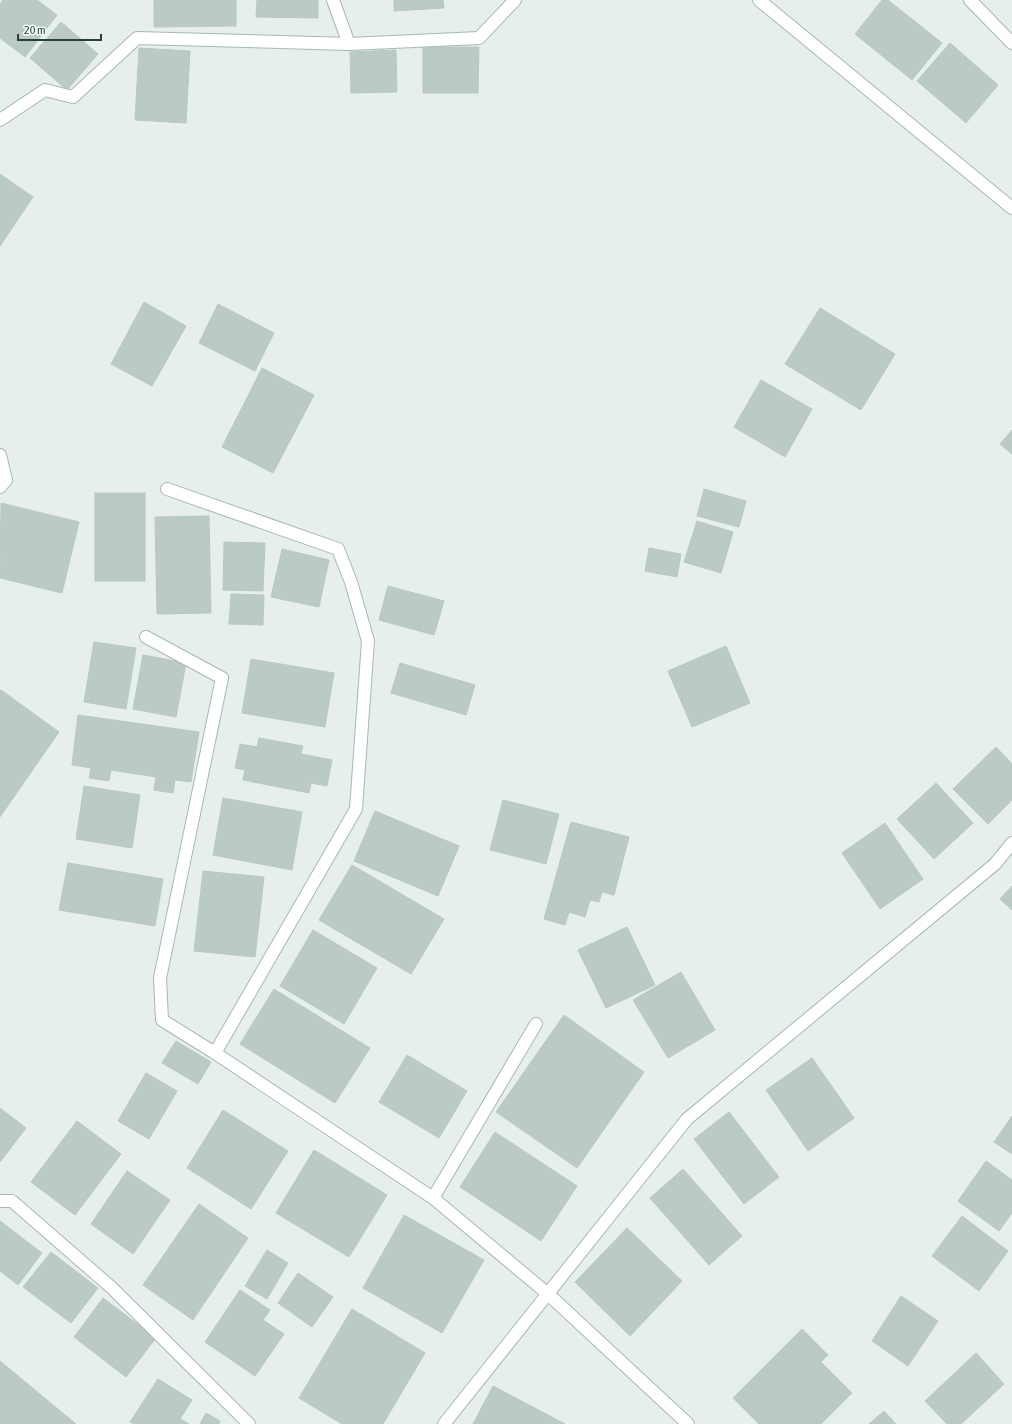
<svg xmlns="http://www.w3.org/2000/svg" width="1012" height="1424" font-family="'Asap Condensed',sans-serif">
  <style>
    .building { fill: #bbcac4; stroke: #b8c9c2 }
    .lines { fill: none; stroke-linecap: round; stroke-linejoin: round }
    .minor-casing { stroke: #a8b8b2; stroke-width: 14 }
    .tertiary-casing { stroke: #a8b8b2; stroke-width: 14 }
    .minor { stroke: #fff; stroke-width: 12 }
    .tertiary { stroke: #fff; stroke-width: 12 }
  </style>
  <rect width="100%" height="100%" fill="#e6efeb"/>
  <g class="building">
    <path d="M3 0H37L57 15 25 57 0 38V4Z"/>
    <path d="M154 0H236V26L154 27Z"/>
    <path d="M257 0H318V18L256 17Z"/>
    <path d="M394 0H443L444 8 394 11Z"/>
    <path d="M882 0H888L942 43 912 80 855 34Z"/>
    <path d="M61 22 98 54 67 90 30 58Z"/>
    <path d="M950 43 998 85 966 123 917 81Z"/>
    <path d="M423 47H479L478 93H423Z"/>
    <path d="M139 48 190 51 186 123 135 120Z"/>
    <path d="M396 50 397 92 351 93 350 52Z"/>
    <path d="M0 174 33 197 0 246Z"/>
    <path d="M144 302 186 326 152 386 111 364Z"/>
    <path d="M218 304 274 333 255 371 199 343Z"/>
    <path d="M820 308 895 354 861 410 785 364Z"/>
    <path d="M262 368 314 395 273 473 222 447Z"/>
    <path d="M761 380 812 409 785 457 734 427Z"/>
    <path d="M1012 430V454L1000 444Z"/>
    <path d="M704 489 746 501 739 527 697 516Z"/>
    <rect x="95" y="493" width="50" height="88"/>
    <path d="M1 503 79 522 62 593 0 578Z"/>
    <path d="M209 516 211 613 157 614 155 517Z"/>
    <path d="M697 521 733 532 721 573 684 562Z"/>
    <path d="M224 542 265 543 263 591 223 590Z"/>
    <path d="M649 548 681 554 677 577 645 571Z"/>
    <path d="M282 549 329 560 319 607 271 597Z"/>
    <path d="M388 586 444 601 434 635 379 620Z"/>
    <path d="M231 594 264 595 263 625 229 624Z"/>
    <path d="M94 642 136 648 126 709 84 702Z"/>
    <path d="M726 646 750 703 692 727 668 671Z"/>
    <path d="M143 655 186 663 176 717 133 709Z"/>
    <path d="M251 659 334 673 325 727 242 713Z"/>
    <path d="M400 663 475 685 466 715 391 693Z"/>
    <path d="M1 690 59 732 0 817V691Z"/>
    <path d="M78 715 199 732 191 782 175 780 173 793 154 790 156 777 111 770 109 781 89 778 91 768 72 765Z"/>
    <path d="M259 738 303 746 301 754 332 760 327 786 311 783 309 793 243 780 245 770 235 768 240 744 257 747Z"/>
    <path d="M996 747 1012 764V800L988 824 953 789Z"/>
    <path d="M936 783 973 823 934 859 897 819Z"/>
    <path d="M84 786 140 795 132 848 76 839Z"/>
    <path d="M223 798 302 812 292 870 213 855Z"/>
    <path d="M503 800 559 814 546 864 490 850Z"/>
    <path d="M375 811 459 846 438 896 354 861Z"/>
    <path d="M571 822 629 837 614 895 602 892 599 902 590 900 585 917 569 912 565 925 544 919Z"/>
    <path d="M885 823 923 879 880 909 842 853Z"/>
    <path d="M68 863 163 879 155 926 59 910Z"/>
    <path d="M352 865 444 919 411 974 319 920Z"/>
    <path d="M203 871 264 877 255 957 194 951Z"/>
    <path d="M1012 886V910L1000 899Z"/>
    <path d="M627 927 655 985 606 1008 578 950Z"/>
    <path d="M313 930 377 968 344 1024 280 986Z"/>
    <path d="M681 972 715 1030 668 1058 633 1000Z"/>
    <path d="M274 989 370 1048 335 1103 240 1044Z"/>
    <path d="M564 1015 644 1072 577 1168 496 1112Z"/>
    <path d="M176 1041 211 1062 198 1084 162 1063Z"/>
    <path d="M407 1055 467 1091 439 1138 379 1102Z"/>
    <path d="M812 1058 854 1118 808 1151 766 1090Z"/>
    <path d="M146 1073 177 1091 149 1139 118 1121Z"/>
    <path d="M0 1108 26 1128 0 1162Z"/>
    <path d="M223 1110 288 1151 251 1209 187 1168Z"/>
    <path d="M729 1112 779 1177 744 1204 694 1139Z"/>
    <path d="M1012 1116V1154L994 1142Z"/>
    <path d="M77 1121 121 1154 75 1215 31 1182Z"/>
    <path d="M495 1132 577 1186 541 1241 460 1187Z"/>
    <path d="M314 1150 387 1195 349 1257 276 1213Z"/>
    <path d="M986 1161 1012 1180V1213L999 1231 958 1201Z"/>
    <path d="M683 1169 742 1236 709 1265 650 1198Z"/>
    <path d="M127 1171 170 1200 133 1254 91 1224Z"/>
    <path d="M199 1204 248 1238 193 1320 143 1285Z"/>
    <path d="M404 1215 484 1260 442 1333 363 1288Z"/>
    <path d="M962 1216 1008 1251 979 1291 932 1256Z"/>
    <path d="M0 1221 42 1253 18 1285 0 1271Z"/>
    <path d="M627 1228 682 1281 630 1336 575 1282Z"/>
    <path d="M267 1250 288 1263 267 1299 245 1286Z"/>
    <path d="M51 1252 98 1288 71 1323 23 1287Z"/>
    <path d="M298 1273 333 1297 312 1327 278 1303Z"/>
    <path d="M240 1290 270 1310 263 1320 284 1334 255 1376 205 1342Z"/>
    <path d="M901 1296 938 1321 908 1366 872 1341Z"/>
    <path d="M103 1298 156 1338 126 1377 74 1337Z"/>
    <path d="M352 1309 425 1353 383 1424H342L299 1398Z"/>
    <path d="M802 1329 828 1355 821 1362 852 1393 821 1424H759L733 1398Z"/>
    <path d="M976 1353 1004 1384 961 1424H947L925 1401Z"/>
    <path d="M0 1361 76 1424H0Z"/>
    <path d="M158 1379 192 1400 180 1419 189 1424H134L130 1422Z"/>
    <path d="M493 1386 565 1424H473Z"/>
    <path d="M884 1411 896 1424H869Z"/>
    <path d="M206 1413 220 1421 219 1424H200Z"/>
  </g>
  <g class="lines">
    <g class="minor-casing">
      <g id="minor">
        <path d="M333 0 349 44"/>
        <path d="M970 0 1012 43"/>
        <path d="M0 120 45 90 73 97 137 38 349 44 479 38 515 0"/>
        <path d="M0 455 6 480 0 487"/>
        <path d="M167 489 338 549 351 582 368 641 356 809 215 1053"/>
        <path d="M146 637 222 678 160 978 162 1020 215 1053 433 1198 548 1294 688 1424"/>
        <path d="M433 1198 536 1024"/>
        <path d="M0 1201H12L112 1288 249 1424"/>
      </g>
    </g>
    <g class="tertiary-casing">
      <g id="tertiary">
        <path d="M759 0 1012 208"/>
        <path d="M444 1424 687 1119 995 864 1012 843"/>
      </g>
    </g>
    <use href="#minor" class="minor"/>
    <use href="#tertiary" class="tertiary"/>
  </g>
  <path d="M18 34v6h83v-6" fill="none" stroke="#24423a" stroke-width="2"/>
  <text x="24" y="34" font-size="12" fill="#24423a" stroke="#f7fbf9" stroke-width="3" paint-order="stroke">20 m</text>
</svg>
